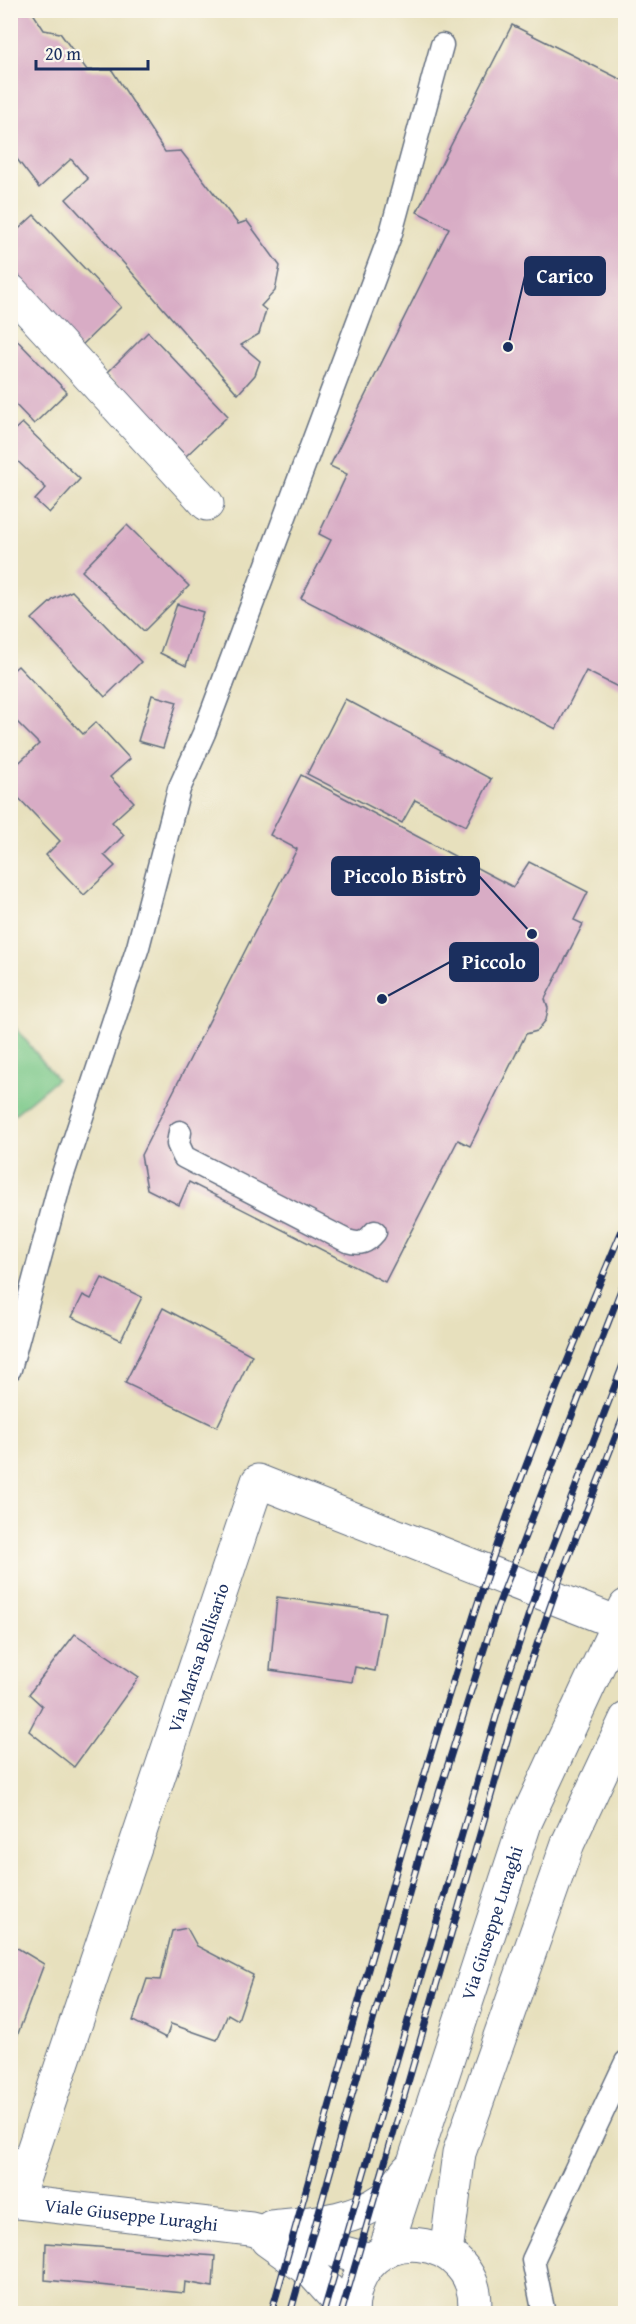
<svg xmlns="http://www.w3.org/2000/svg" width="636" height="2324" font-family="'Gentium Book Plus',serif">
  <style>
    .green { fill: #78c787; stroke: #4a7b72; stroke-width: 1.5 }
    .building { fill: #d8acc5 }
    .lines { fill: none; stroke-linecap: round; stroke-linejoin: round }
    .service-casing { stroke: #626d7f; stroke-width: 25 }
    .minor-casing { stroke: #626d7f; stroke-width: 35 }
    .tertiary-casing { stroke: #626d7f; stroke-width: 35 }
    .service { stroke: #fff; stroke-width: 22 }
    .minor { stroke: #fff; stroke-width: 33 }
    .tertiary { stroke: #fff; stroke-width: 33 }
    .rail-casing { stroke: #1b2f5e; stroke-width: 7 }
    .rail { stroke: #fbf7ec; stroke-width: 4.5; stroke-dasharray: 14; stroke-linecap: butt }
    .labels { text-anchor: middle; stroke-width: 5; stroke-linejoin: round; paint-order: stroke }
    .street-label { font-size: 18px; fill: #1b2f5e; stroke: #fbf7ec }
    .leader { fill: none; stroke: #1b2f5e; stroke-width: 2 }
    .callout-dot { fill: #1b2f5e; stroke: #fbf7ec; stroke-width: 2 }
    .callout { fill: #1b2f5e; stroke: #1b2f5e; stroke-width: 2 }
    .callout-label { font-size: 20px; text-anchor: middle; font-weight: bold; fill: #fff }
  </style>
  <rect width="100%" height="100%" fill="#fbf7ec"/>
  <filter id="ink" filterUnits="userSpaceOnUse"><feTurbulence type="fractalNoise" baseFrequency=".0167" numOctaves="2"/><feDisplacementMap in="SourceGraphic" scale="12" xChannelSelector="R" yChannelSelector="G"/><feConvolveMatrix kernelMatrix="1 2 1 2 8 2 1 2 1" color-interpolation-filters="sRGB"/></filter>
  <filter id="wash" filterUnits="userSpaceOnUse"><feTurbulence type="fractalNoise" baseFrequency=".008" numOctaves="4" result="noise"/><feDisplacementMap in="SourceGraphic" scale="24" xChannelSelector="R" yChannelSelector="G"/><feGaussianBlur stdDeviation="1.35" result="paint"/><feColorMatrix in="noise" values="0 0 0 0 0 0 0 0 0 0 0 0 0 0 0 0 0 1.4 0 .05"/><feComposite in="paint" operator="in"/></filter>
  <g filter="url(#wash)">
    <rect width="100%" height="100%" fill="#e7e0bd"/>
    <path class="green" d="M11 1022 57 1079 11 1117H10Z"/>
    <g id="blocks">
      <g class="building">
        <path d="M10 10H31L44 30 60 33 87 70H112L165 152 181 151 238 224 247 221 280 266 275 291 261 306 266 310 259 334 241 345 260 361 255 375 238 394 107 244 66 199 88 179 71 159 39 188 10 150Z"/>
        <path d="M512 25 626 82V691L586 671 556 729 301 598 331 540 319 534 347 474 330 466 449 228 417 212Z"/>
        <path d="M34 215 121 307 78 349 10 278V237Z"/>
        <path d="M148 332 228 416 186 456 107 373Z"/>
        <path d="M10 333 67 392 34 424 10 399Z"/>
        <path d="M22 423 80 479 49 513 35 500 46 488 10 454V434Z"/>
        <path d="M127 525 189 586 144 631 82 571Z"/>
        <path d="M72 591 141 662 105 697 32 619 54 599Z"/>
        <path d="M177 604 203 612 186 666 160 653Z"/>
        <path d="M18 666 83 734 96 722 130 759 110 777 134 802 112 822 124 835 104 855 115 866 84 895 46 855 60 841 10 789V771L39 744 10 715V673Z"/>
        <path d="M152 695 177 702 163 748 138 741Z"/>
        <path d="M345 699 441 750 440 752 491 779 466 826 415 800 402 823 307 774Z"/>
        <path d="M301 775 513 887 529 862 588 892 574 920 583 924 545 999 548 1008 546 1020 537 1031 526 1034 470 1146 458 1140 385 1282 189 1182 179 1205 147 1189 141 1155 297 849 270 835Z"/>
        <path d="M102 1278 142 1297 121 1340 72 1317 83 1295 91 1299Z"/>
        <path d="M163 1308 252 1355 217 1427 125 1383Z"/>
        <path d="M277 1597 385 1612 375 1671 355 1667 352 1682 270 1670Z"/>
        <path d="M75 1634 139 1677 74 1767 29 1731 42 1706 29 1694Z"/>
        <path d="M187 1928 197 1946 253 1975 238 2020 228 2014 217 2040 171 2024 166 2038 133 2021 147 1979 160 1980 172 1931Z"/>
        <path d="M14 1946 44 1964 13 2047H10V1952Z"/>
        <path d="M46 2243 215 2256 213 2287 185 2282 184 2293 45 2280Z"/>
      </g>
    </g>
  </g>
  <g filter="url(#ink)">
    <use href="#blocks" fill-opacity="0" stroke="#626d7f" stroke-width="1.5"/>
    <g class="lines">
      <g class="service-casing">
        <g id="service">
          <path d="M180 1132 178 1144 184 1157 347 1241C360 1245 366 1243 375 1232"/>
          <path d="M10 1369 60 1183 138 947 179 789 204 733 391 233 442 45"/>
          <path d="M544 2314 533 2260 626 2062"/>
        </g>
      </g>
      <g class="minor-casing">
        <g id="minor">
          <path d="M10 290 207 504"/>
          <path id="s1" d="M16 2201 258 1481 618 1623"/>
        </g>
      </g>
      <g class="tertiary-casing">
        <g id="tertiary">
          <path id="s2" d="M10 2201 251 2229 371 2260"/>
          <path d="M271 2227C309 2223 352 2222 384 2199 393 2192 401 2178 408 2170"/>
          <path d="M267 2240 313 2273 350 2314"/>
          <path id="s3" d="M385 2251 525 1823 626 1606"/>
          <path d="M446 2253 459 2153 568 1843 626 1719"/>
          <path d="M352 2314C354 2210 486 2233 474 2314"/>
        </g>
      </g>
      <use href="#service" class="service"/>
      <use href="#minor" class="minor"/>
      <use href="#tertiary" class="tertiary"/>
      <g class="rail-casing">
        <g id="rail">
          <path d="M271 2314C340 2071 405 1827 483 1587 524 1462 575 1341 626 1221"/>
          <path d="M290 2314 423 1844 497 1608 626 1277"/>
          <path d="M323 2314 505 1686 543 1571 626 1357"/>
          <path d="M341 2314 524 1682 559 1581 626 1410"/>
        </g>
      </g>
      <use href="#rail" class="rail"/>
    </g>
  </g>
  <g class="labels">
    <g class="street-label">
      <text dy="6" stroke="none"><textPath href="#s1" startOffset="573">Via Marisa Bellisario</textPath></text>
      <text dy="6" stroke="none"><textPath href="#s3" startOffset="345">Via Giuseppe Luraghi</textPath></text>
      <text dy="6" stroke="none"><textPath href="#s2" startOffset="122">Viale Giuseppe Luraghi</textPath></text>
    </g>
  </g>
  <path class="leader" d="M508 347L525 276M532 934L479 876M382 999L450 962"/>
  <g class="callout-dot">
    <circle cx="508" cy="347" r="6"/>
    <circle cx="532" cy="934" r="6"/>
    <circle cx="382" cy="999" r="6"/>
  </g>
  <g class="callout">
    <rect x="525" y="257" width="80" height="38" rx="6"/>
    <rect x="332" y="857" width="147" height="38" rx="6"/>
    <rect x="450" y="943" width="88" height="38" rx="6"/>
  </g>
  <g class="callout-label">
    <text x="565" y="283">Carico</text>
    <text x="405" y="883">Piccolo Bistrò</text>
    <text x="494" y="969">Piccolo</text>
  </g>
  <rect width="636" height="2324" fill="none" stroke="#fbf7ec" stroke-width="36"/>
  <path d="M36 60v9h112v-9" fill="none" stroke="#1b2f5e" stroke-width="3"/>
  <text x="45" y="60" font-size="18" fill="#1b2f5e" stroke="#fbf7ec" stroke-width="4.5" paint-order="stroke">20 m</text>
</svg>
